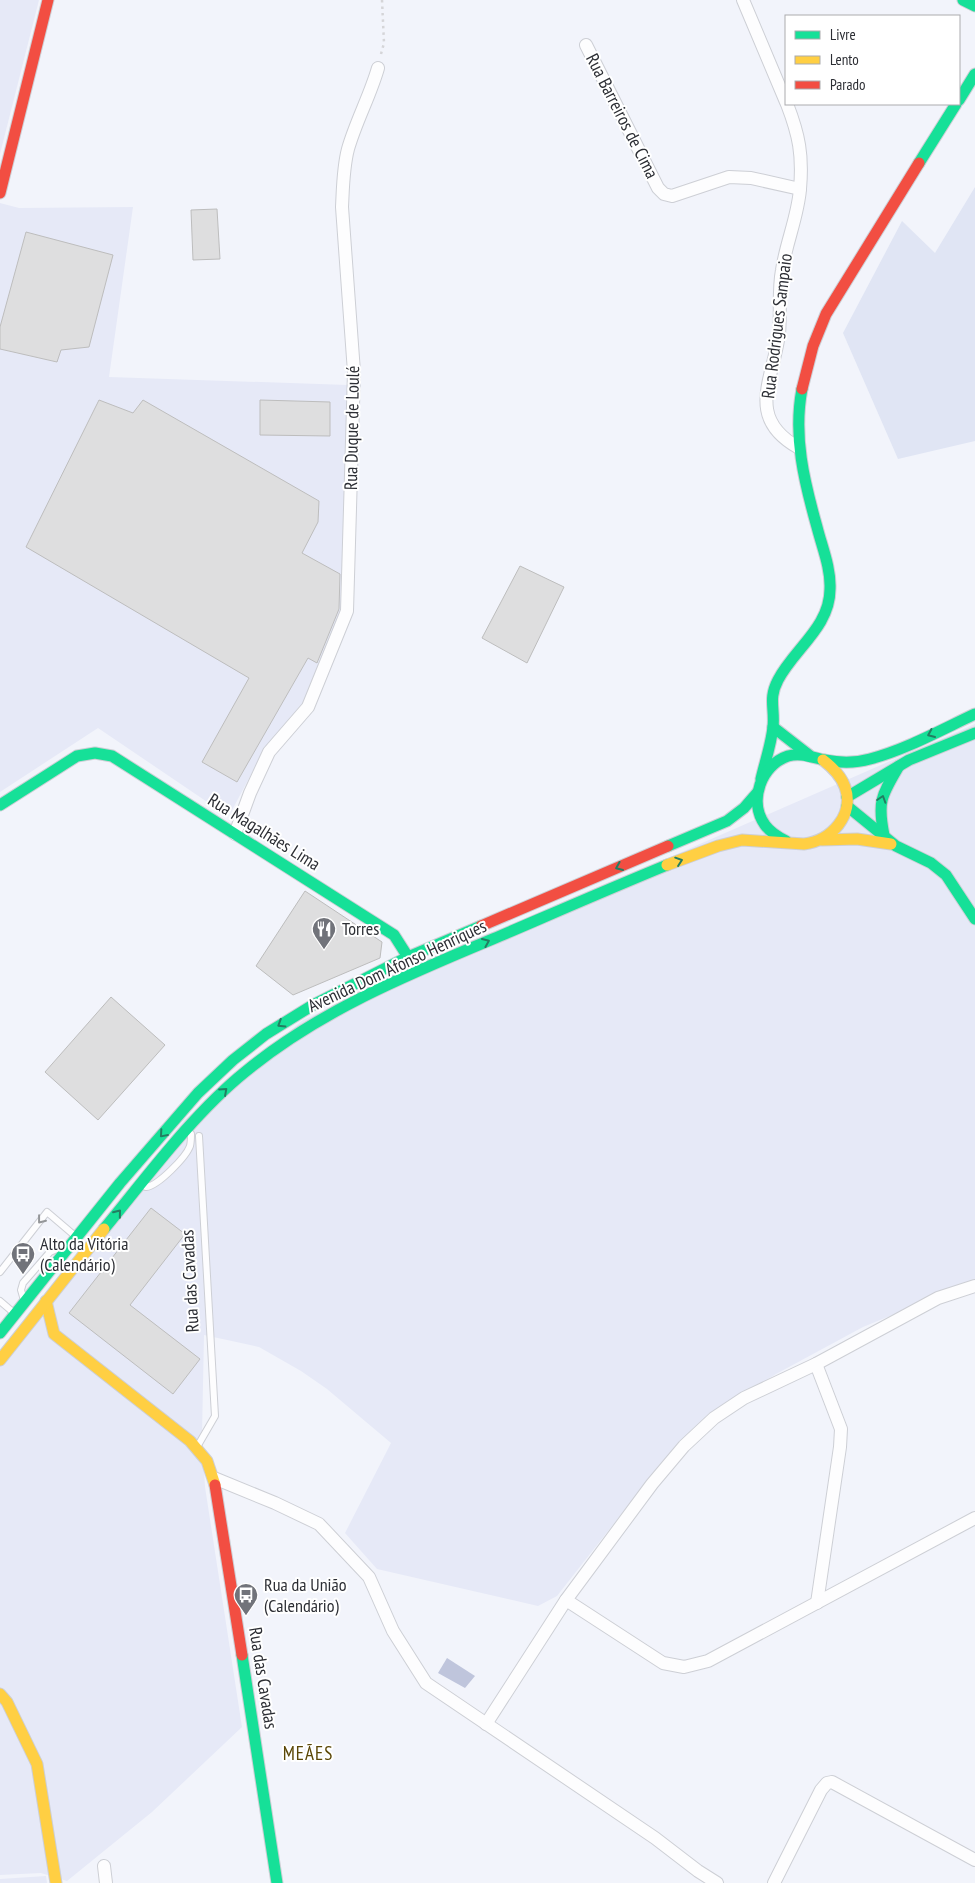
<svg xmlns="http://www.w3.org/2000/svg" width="975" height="1883" font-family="'PT Sans Narrow',sans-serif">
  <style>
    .built { fill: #e6e9f7 }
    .green { fill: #e0e5f4 }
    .water { fill: #bfc5dc }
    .building { fill: #dededf; stroke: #bdbdbd }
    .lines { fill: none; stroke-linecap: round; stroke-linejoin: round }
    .lane-casing { stroke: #cdcfd5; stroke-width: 8 }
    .street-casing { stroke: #cdcfd5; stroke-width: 14 }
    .fast-casing { stroke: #cdcfd5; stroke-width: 13 }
    .slow-casing { stroke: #cdcfd5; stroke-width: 13 }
    .jam-casing { stroke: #cdcfd5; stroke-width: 13 }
    .path { stroke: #d5d5d8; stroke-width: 2.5; stroke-dasharray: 2.5 4; stroke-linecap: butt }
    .lane { stroke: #fdfdfe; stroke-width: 6 }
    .street { stroke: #fdfdfe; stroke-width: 12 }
    .fast { stroke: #16e098; stroke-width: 11 }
    .slow { stroke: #ffcf43; stroke-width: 11 }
    .jam { stroke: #f24e42; stroke-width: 11 }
    .oneway { stroke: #227e61 }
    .oneway2 { stroke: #949699 }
    .labels { text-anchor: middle; stroke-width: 4; stroke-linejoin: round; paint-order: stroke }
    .street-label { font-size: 18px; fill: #2c2e34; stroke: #fff }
    .poi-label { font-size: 18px; fill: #2c2e34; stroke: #fff; text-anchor: start }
    .neighbourhood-label { font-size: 19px; letter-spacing: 1px; fill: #5a4605; stroke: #fff }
  </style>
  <rect width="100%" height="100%" fill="#f2f4fb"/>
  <g class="built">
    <path d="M0 0H39L0 154Z"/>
    <path d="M0 203 19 208 133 207 109 377 348 385 344 606 302 705 272 739 254 769 231 812 225 814 98 728 0 792Z"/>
    <path d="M975 724V1281L863 1327 776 1374 718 1410 634 1498 557 1596 538 1606 377 1569 345 1533 391 1443 327 1389 301 1371 259 1347 204 1335 202 1434 205 1487 242 1727 152 1812 67 1881 41 1873 0 1875V1358L184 1120 303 1020 535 916Z"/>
    <path d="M46 1876 47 1883H0V1879Z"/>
  </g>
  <path class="green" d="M975 187V441L898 459 843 333 902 221 935 253Z"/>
  <path class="water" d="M447 1658 475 1676 465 1688 438 1673Z"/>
  <g class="building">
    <path d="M217 209 220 259 193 260 191 210Z"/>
    <path d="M26 232 113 255 89 347 61 350 57 362 0 349V327Z"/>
    <path d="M99 400 133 413 143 400 319 501 318 522 302 553 340 574 339 609 317 663 308 658 237 782 202 762 249 678 26 547Z"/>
    <path d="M260 400 330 402V436L260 435Z"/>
    <path d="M520 566 564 587 527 663 482 638Z"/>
    <path d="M305 891 382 942 380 958 293 995 256 966Z"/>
    <path d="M111 997 165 1045 98 1120 45 1072Z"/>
    <path d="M151 1208 185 1234 130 1305 200 1359 173 1394 69 1313Z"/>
  </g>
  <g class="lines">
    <g class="lane-casing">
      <g id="lane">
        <path d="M146 1187C158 1186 186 1157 190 1146 191 1142 191 1138 191 1134"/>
        <path d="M0 1272 47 1212 74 1235"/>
        <path d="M23 1297 21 1290 23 1283 50 1252 61 1247"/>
        <path d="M0 1301 14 1313"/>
        <path d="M197 1447 215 1416 199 1136"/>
      </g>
    </g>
    <g class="street-casing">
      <g id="street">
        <path d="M743 0 786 102"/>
        <path d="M586 45 658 188 664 194 672 196 729 177 751 178 800 189"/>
        <path d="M787 104C799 135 803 155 800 189 798 216 786 243 782 270 778 291 781 313 779 334 773 380 745 418 799 448"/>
        <path d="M235 834 250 793 269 752 308 707 347 611 354 372 342 207C343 188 343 168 348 149 356 121 370 96 378 68"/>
        <path d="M816 1364 841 1429 840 1447 817 1603"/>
        <path d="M214 1478 275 1503 319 1524 369 1577 393 1631 426 1683 655 1838 698 1871 717 1883"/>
        <path d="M566 1600 663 1663 684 1667 708 1661 975 1518"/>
        <path d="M486 1724 566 1600 652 1484 684 1446 714 1418 744 1398 816 1364 938 1298 975 1286"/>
        <path d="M104 1866 106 1883"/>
        <path d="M774 1883 821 1790 827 1783 832 1782 975 1860"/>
      </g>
    </g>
    <g class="fast-casing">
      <g id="fast">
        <path d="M963 0 975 6"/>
        <path d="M959 100 975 74"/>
        <path d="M919 163 956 104"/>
        <path d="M773 727 809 755"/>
        <path d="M761 779C765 762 771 745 773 727 775 708 768 699 778 680 794 649 830 627 830 589 831 568 822 547 817 527 804 481 793 436 802 389"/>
        <path d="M847 797 909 760 975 733"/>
        <path d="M0 805 77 756 95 753 112 756 394 935 408 957"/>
        <path d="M847 806 896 846 931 863 946 875 975 919"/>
        <path d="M884 835C877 801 882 795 899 766"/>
        <path d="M786 841C778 837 770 832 765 825 748 801 761 765 788 756 801 752 813 758 825 760 840 763 856 763 870 759 907 749 941 730 975 714"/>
        <path d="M668 846 727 821 744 808 757 793"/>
        <path d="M104 1229C146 1178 193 1114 245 1072 320 1010 411 973 500 936 556 912 611 888 667 865"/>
        <path d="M0 1333 120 1183 198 1093 233 1060 266 1034 313 1005 408 957 481 926"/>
        <path d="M242 1655 277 1883"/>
      </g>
    </g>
    <g class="slow-casing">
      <g id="slow">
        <path d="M822 840 857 839 891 844"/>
        <path d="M667 865 718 846 742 840 804 844C831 841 855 815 845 787 841 775 832 767 823 760"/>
        <path d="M46 1301 54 1334 190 1441 207 1461 215 1485"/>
        <path d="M0 1360 104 1229"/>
        <path d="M0 1694 7 1702 37 1764 56 1883"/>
      </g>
    </g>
    <g class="jam-casing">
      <g id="jam">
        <path d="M0 193 48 0"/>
        <path d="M802 389 813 346 826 314 919 163"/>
        <path d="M481 926 668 846"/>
        <path d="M215 1485 242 1655"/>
      </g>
    </g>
    <path class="path" d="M381 54 384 43 382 0"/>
    <use href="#lane" class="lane"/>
    <use href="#street" class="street"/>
    <use href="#fast" class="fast"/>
    <use href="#slow" class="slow"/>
    <use href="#jam" class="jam"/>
  </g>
  <defs><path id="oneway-chevron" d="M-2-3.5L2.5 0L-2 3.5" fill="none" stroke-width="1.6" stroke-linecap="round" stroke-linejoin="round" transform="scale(1.25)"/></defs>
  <g class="oneway">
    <use href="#oneway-chevron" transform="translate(931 734) rotate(156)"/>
    <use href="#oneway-chevron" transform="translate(882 799) rotate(-72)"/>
    <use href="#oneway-chevron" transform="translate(679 861) rotate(-19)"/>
    <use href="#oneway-chevron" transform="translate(619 867) rotate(157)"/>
    <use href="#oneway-chevron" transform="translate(486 942) rotate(-23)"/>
    <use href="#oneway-chevron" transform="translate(281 1024) rotate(148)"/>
    <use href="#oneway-chevron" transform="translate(224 1091) rotate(-42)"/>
    <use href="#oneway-chevron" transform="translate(163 1134) rotate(131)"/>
    <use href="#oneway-chevron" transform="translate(118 1213) rotate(-51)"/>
  </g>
  <use class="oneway2" href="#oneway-chevron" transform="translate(41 1220) rotate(128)"/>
  <defs>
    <g id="restaurant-pin" transform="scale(1.25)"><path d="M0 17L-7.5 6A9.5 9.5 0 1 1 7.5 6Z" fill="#71737a" stroke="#fff"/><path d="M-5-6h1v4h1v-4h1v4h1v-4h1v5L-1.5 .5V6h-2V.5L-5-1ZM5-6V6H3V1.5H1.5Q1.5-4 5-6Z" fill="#fff"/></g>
    <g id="bus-pin" transform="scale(1.25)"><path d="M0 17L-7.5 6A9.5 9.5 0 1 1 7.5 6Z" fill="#71737a" stroke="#fff"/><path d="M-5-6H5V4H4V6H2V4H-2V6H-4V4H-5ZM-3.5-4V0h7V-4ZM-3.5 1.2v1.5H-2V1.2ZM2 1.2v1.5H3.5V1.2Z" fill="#fff"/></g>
  </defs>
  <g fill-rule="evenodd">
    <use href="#restaurant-pin" x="324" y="929"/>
    <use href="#bus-pin" x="23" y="1254"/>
    <use href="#bus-pin" x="246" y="1595"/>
  </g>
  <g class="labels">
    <g class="street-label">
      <text transform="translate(622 116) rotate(63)" y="6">Rua Barreiros de Cima</text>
      <text transform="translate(777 326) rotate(-83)" y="6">Rua Rodrigues Sampaio</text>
      <text transform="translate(352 428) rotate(-89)" y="6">Rua Duque de Loulé</text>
      <text transform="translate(264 832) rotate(32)" y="6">Rua Magalhães Lima</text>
      <text transform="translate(397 966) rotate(-25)" y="6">Avenida Dom Afonso Henriques</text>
      <text transform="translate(190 1281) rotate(-93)" y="6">Rua das Cavadas</text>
      <text transform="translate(263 1678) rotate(81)" y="6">Rua das Cavadas</text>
    </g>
    <g class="poi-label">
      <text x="342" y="935">Torres</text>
      <text x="40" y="1250">Alto da Vitória<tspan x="40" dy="21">(Calendário)</tspan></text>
      <text x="264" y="1591">Rua da União<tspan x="264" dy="21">(Calendário)</tspan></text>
    </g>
    <g class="neighbourhood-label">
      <text x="308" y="1760">MEÃES</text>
    </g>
  </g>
  <rect x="785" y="15" width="175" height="90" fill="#ffffff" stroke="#ababae"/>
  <rect x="795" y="31" width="25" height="8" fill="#16e098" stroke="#ababae"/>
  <text x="830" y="40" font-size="15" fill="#2c2e34">Livre</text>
  <rect x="795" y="56" width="25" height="8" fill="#ffcf43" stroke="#ababae"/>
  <text x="830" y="65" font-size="15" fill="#2c2e34">Lento</text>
  <rect x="795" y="81" width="25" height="8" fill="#f24e42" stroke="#ababae"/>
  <text x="830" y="90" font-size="15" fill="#2c2e34">Parado</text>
</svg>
